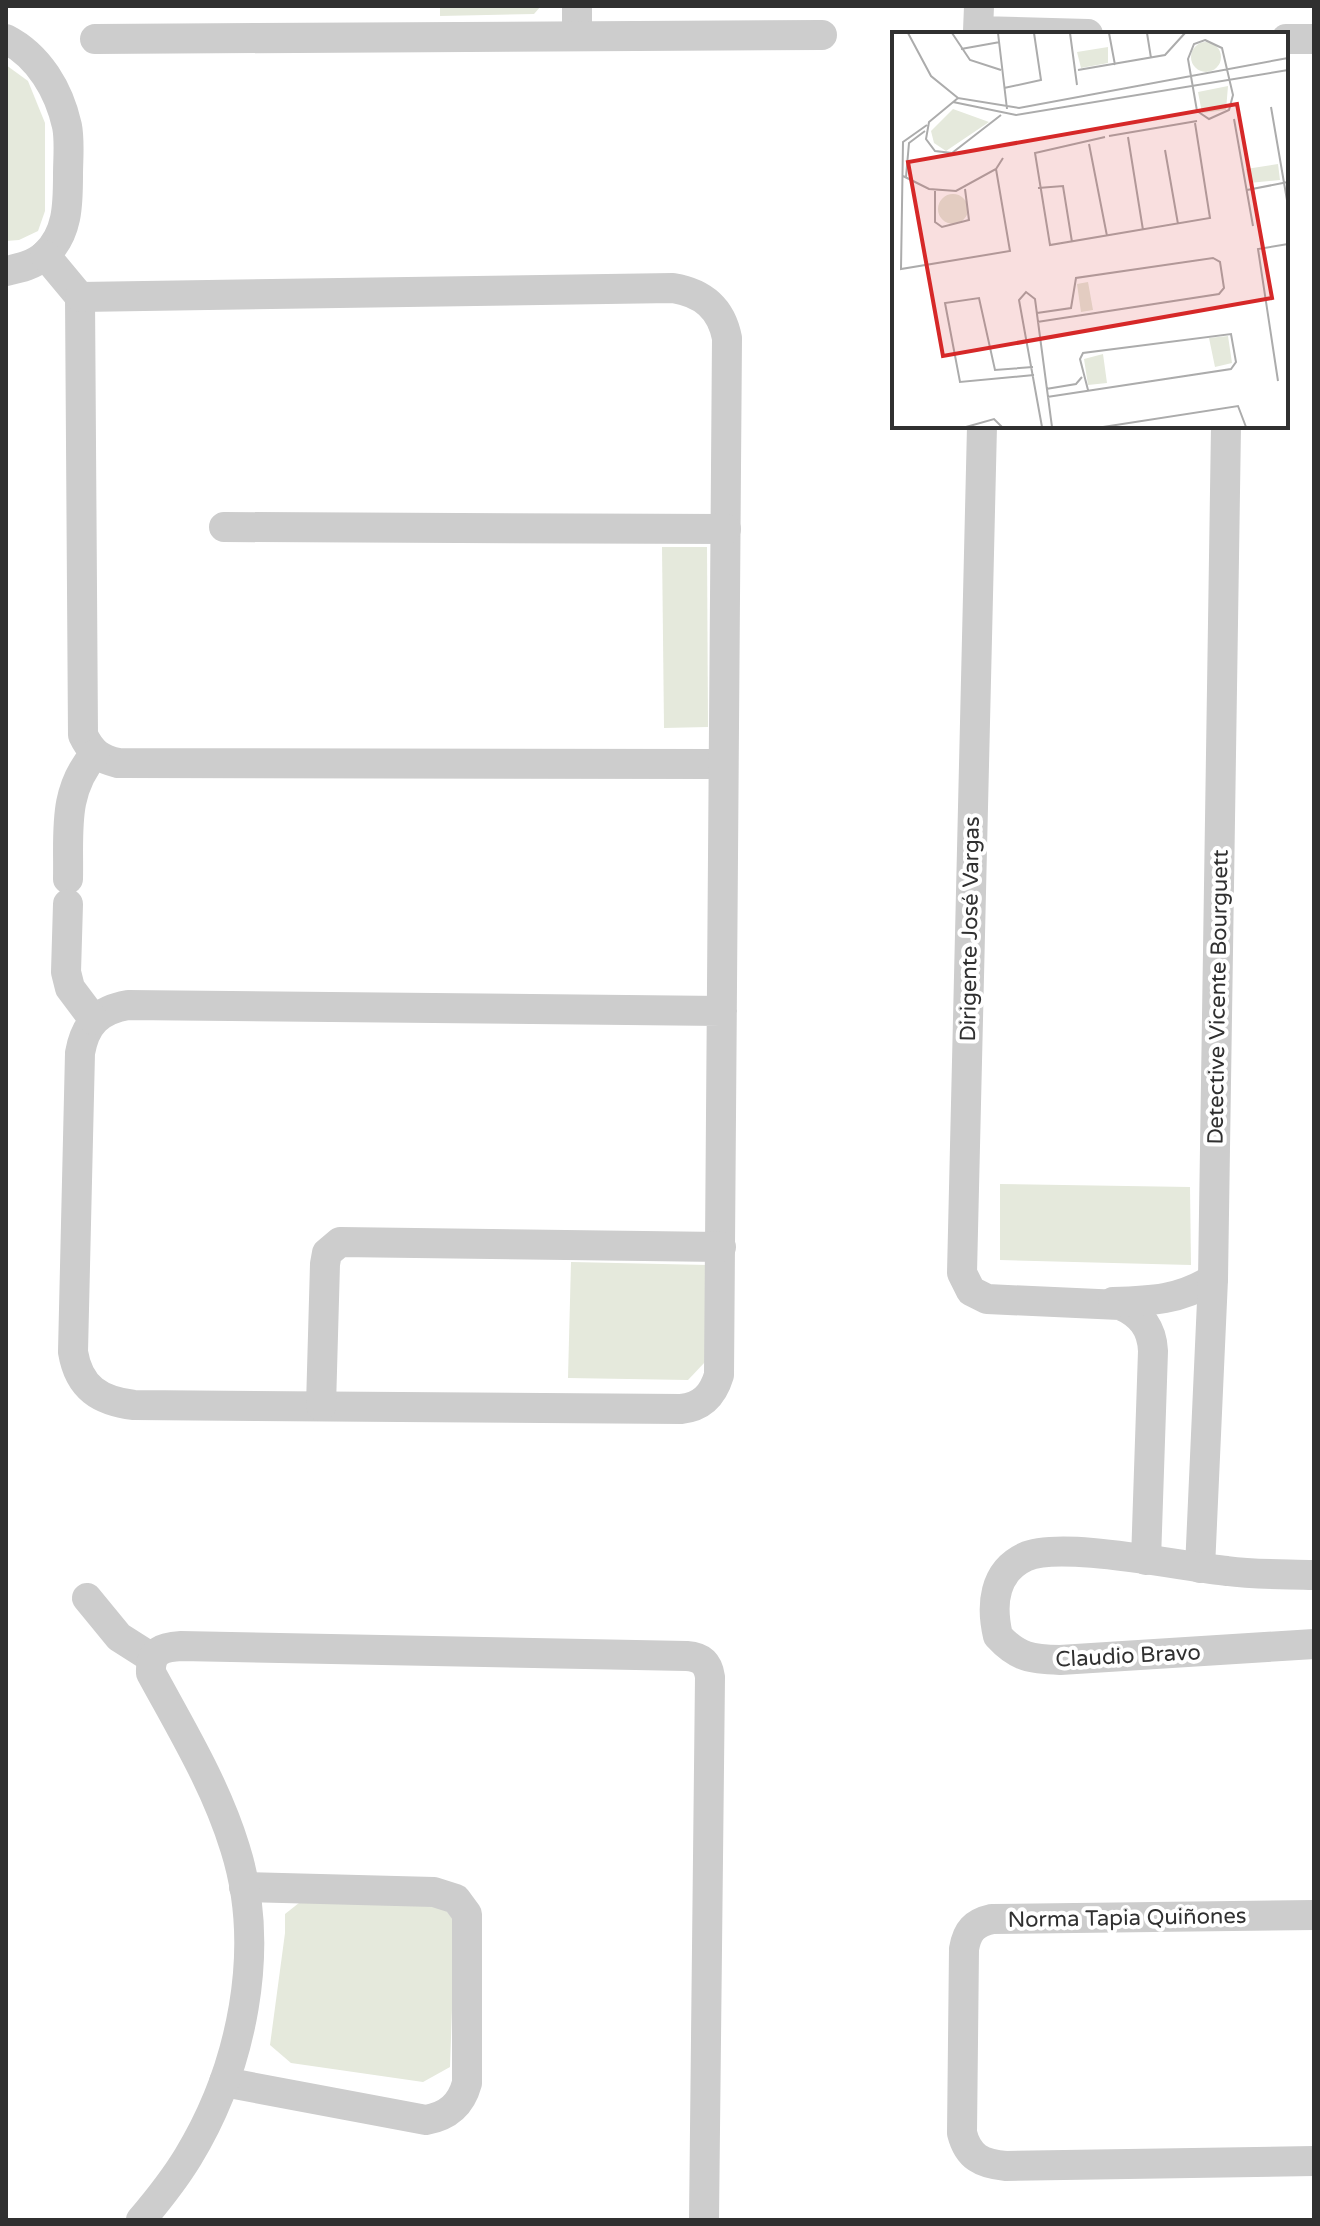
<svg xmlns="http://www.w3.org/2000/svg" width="1320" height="2226" font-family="'Varela Round',sans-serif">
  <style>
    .green { fill: #e5e9dc }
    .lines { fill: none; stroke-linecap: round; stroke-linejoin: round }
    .minor { stroke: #cdcdcd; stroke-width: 30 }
    .labels { text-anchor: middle; stroke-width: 8; stroke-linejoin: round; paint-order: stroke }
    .street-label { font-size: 22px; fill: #303030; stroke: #fff }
    .inset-road { fill: none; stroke: #acacac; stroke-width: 2 }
    .view { fill: #d62828; fill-opacity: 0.15; stroke: #d62828; stroke-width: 4 }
    .inset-edge { fill: none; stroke: #303030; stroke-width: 4 }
  </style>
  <rect width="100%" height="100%" fill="#fff"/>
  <g class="green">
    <path d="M440 6H541L534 14 440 16Z"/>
    <path d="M6 65 28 81 45 123V211L38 231 19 240 6 241Z"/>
    <path d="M662 547H707L708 727 664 728Z"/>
    <path d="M1000 1184 1190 1187 1191 1265 1000 1260Z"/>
    <path d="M571 1262 708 1265 705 1362 688 1380 568 1378Z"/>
    <path d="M304 1899 442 1905 455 1922 450 2067 423 2082 291 2063 270 2045 285 1933V1914Z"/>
  </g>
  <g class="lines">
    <g class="minor">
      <path d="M577 6V36"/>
      <path d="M979 6 978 31 1088 34"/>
      <path d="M6 39C39 56 59 90 67 126 70 141 68 159 68 175 68 204 68 234 45 255 34 265 20 268 6 271"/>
      <path d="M95 39 822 35"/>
      <path d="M1286 39H1314"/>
      <path d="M45 255 80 297 83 735C91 752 100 759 118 763L723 764"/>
      <path d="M80 297 673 288C703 293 721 308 727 338L719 1375C713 1395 702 1407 681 1409L134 1405C100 1401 79 1388 73 1352L80 1053C85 1024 99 1010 128 1005L722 1011"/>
      <path d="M982 426 962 1273 971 1291 987 1299 1120 1305C1141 1314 1152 1328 1153 1351L1146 1560"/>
      <path d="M224 527 726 529"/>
      <path d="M68 879C69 833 62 791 95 754"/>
      <path d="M68 904 66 972 70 988 94 1020"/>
      <path d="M1113 1302C1151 1301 1180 1300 1213 1279"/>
      <path d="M321 1406 325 1264 327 1253 340 1242 721 1247"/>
      <path d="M1200 1568 1213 1279 1226 426"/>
      <path d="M1314 1575C1285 1574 1256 1575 1227 1571 1184 1567 1060 1540 1025 1557 993 1572 991 1606 998 1636 1018 1658 1032 1659 1060 1660L1314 1644"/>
      <path d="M87 1598 119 1637 152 1658"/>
      <path d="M1314 1915 992 1919C974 1923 967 1931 964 1949L962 2133C968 2157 982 2164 1006 2166L1314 2161"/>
      <path d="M224 2082 426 2120C448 2116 461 2105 467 2083V1914L456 1899 434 1892 244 1887"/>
      <path d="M141 2220C158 2200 174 2180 188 2157 242 2068 267 1949 235 1848 216 1786 182 1730 151 1673 150 1651 162 1647 181 1646L687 1656C701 1657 708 1663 710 1677L704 2220"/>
    </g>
  </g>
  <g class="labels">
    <g class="street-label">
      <text transform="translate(969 929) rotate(-89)" y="8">Dirigente José Vargas</text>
      <text transform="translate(1217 997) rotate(-89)" y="8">Detective Vicente Bourguett</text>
      <text transform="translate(1128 1655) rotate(-3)" y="8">Claudio Bravo</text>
      <text transform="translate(1127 1917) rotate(-1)" y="8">Norma Tapia Quiñones</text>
    </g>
  </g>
  <g transform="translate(892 32)">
    <rect width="396" height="396" fill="#fff"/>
    <path d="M299 25a15 15 0 1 1 30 0a15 15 0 1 1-30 0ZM216 15V31L189 36 185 20ZM336 54 334 78 310 81 306 60ZM61 77 97 90 54 119 42 111 39 99ZM386 132 388 148 357 151 354 137ZM46 177a15 15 0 1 1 30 0a15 15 0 1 1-30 0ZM196 250 201 278 189 280 185 252ZM336 304 340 331 323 335 317 306ZM211 322 215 351 196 353 192 327Z" fill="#e5e9dc"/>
    <path class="inset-road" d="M16 1 39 44 66 66M60 1 78 28 109 38M106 1 115 77M178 1 185 53M217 1 223 33M255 1 259 26M313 8 330 16 341 63 337 78 317 87 305 79 296 27 302 12ZM69 17 108 10M186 38 273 23 293 1M112 56 149 48 142 1M61 70 124 83 396 38M379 75 396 174M109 83 60 121 43 119 34 107 37 90 66 66 127 76 396 26M342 87 361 194M35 93 11 110 9 237 118 219 104 137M217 104 305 89M213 105 143 121 158 213 318 186 303 91M236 105 251 198M197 112 215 204M273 118 286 192M11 144 37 157 64 159 104 137 111 126M14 145 17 111 33 99M146 156 171 154 180 210M355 158 396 150M43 159V190L50 195 77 188 73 157M145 281 179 276 184 246 321 226 328 230 332 256 327 262 145 290M141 335 103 338 87 266 53 271 68 350 142 343M386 349 366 217 396 212M154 357 184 352 190 345M155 365 339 337 344 330 339 302 191 321 188 327 196 358M74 395 102 387 110 395M150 395 127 268 134 260 143 267 160 395M211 395 346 374 354 395"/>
    <path class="view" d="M345 72 380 266 51 324 16 130Z"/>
    <rect width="396" height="396" class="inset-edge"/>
  </g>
  <rect width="1320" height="2226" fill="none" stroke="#303030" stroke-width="16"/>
</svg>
